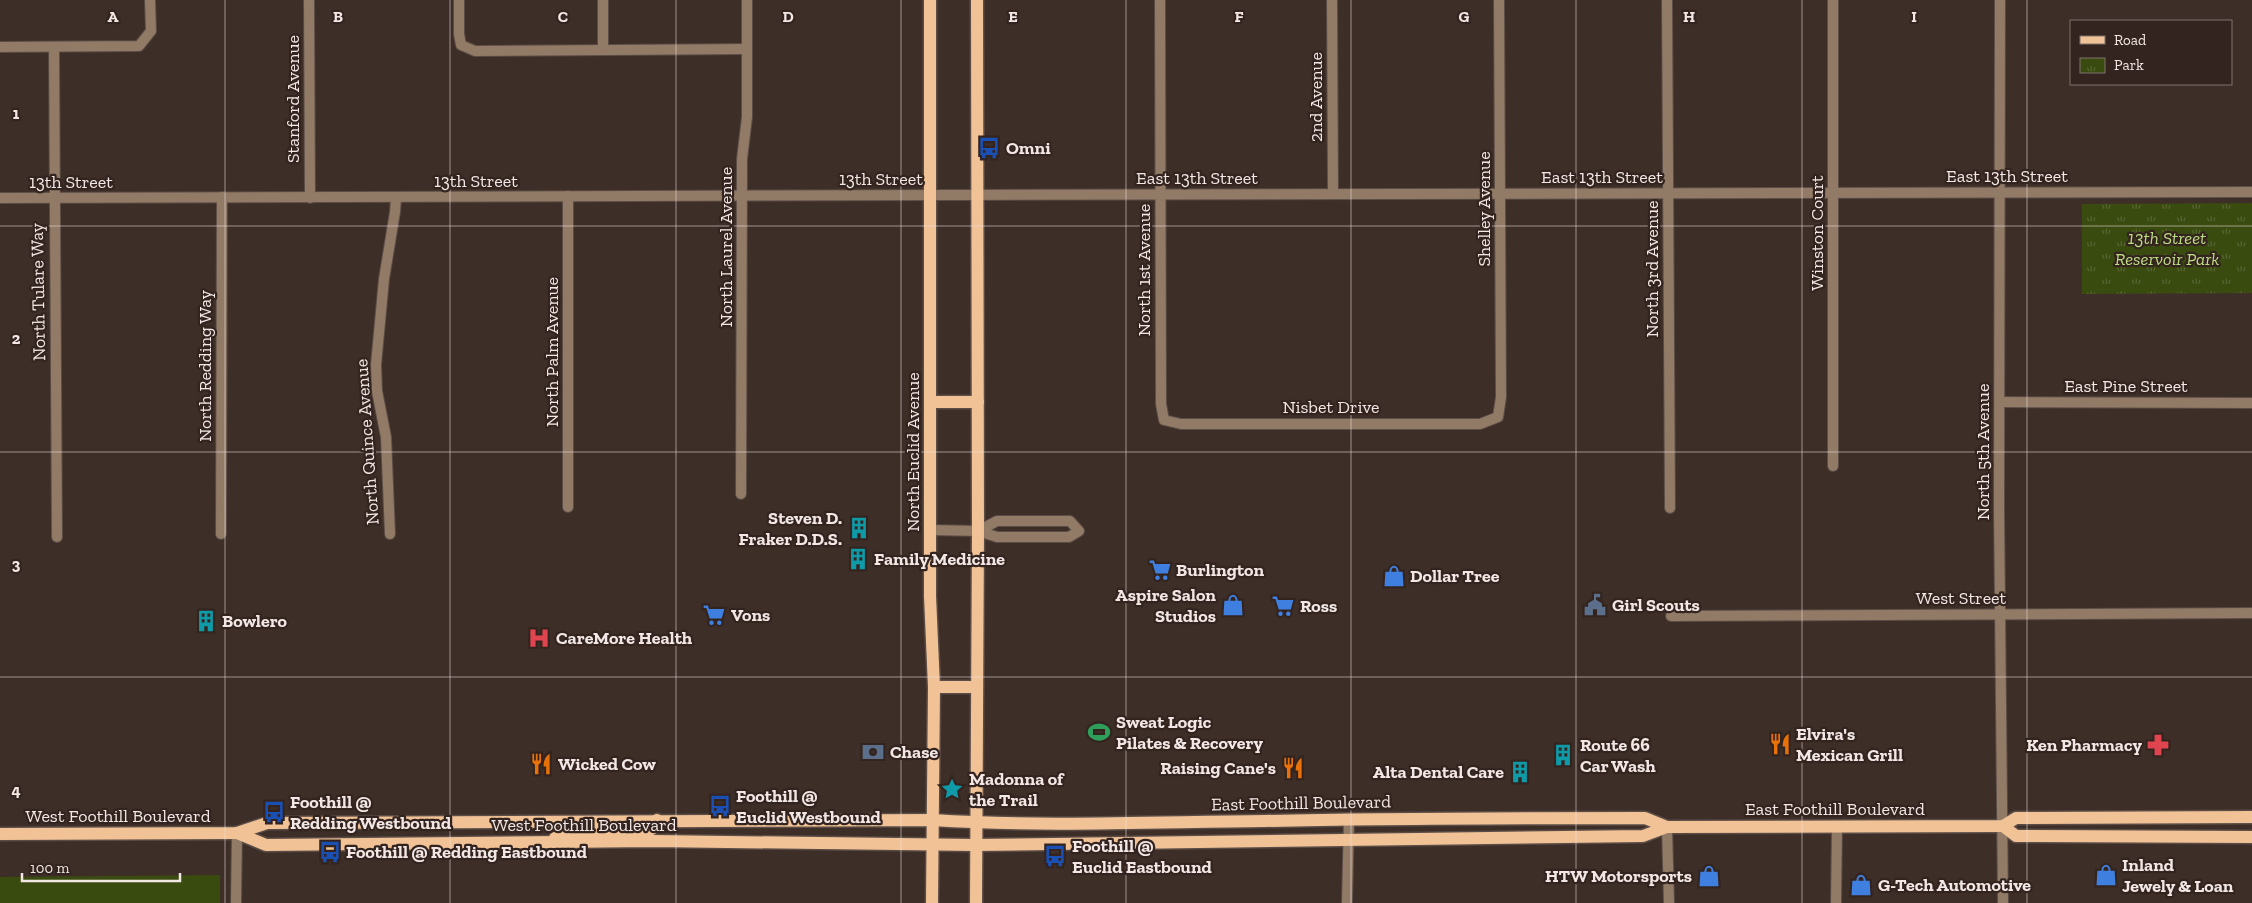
<svg xmlns="http://www.w3.org/2000/svg" width="2252" height="903" font-family="'Zilla Slab',serif">
  <style>
    .grass { fill: #3a4b10 }
    .park { fill: url(#park-tufts) }
    .lines { fill: none; stroke-linecap: round; stroke-linejoin: round }
    .minor-casing { stroke: #5b4c46; stroke-width: 12 }
    .tertiary-casing { stroke: #5b4c46; stroke-width: 12 }
    .primary-casing { stroke: #5b4c46; stroke-width: 15 }
    .minor { stroke: #917a66; stroke-width: 10 }
    .tertiary { stroke: #917a66; stroke-width: 10 }
    .primary { stroke: #f0c296; stroke-width: 12 }
    .grid { fill: none; stroke: #f2e7e4; stroke-width: 1; stroke-opacity: 0.55 }
    .labels { text-anchor: middle; stroke-width: 4.5; stroke-linejoin: round; paint-order: stroke }
    .street-label { font-size: 18px; fill: #f2e7e4; stroke: #33241f }
    .poi-label { font-size: 18px; font-weight: bold; fill: #f2e7e4; stroke: #33241f; text-anchor: start }
    .park-label { font-size: 18px; font-style: italic; fill: #bddd83; stroke: #33241f }
    .grid-label { font-size: 16px; text-anchor: middle; font-weight: bold; fill: #f2e7e4; stroke: #33241f; stroke-width: 4.5; stroke-linejoin: round; paint-order: stroke }
  </style>
  <defs>
    <pattern id="park-tufts" width="24" height="20" patternUnits="userSpaceOnUse" patternTransform="scale(1.25)"><rect width="24" height="20" fill="#3a4b10"/><path d="M3 7l-1-3M5 7V3M7 7l1-3M15 17l-1-3M17 17v-4M19 17l1-3" fill="none" stroke="#576533"/></pattern>
  </defs>
  <rect width="100%" height="100%" fill="#3e2e28"/>
  <path class="grass" d="M220 875V903H0V877Z"/>
  <path class="park" d="M2252 203V293L2082 294V204Z"/>
  <g class="lines">
    <g class="minor-casing">
      <g id="minor">
        <path d="M309 0 310 198"/>
        <path d="M459 0V34L461 45 475 51 747 49"/>
        <path d="M1160 0 1161 404 1164 420 1181 424H1480L1498 417 1501 397 1499 0"/>
        <path d="M1667 0 1670 508"/>
        <path d="M1833 0V466"/>
        <path d="M2000 0 1999 508 2003 903"/>
        <path d="M0 47 139 46 151 31 150 0"/>
        <path d="M54 47 57 537"/>
        <path d="M603 49V0"/>
        <path d="M953 195 2252 192"/>
        <path d="M568 196V507"/>
        <path d="M2000 402 2252 403"/>
        <path d="M741 494 742 159 747 117V0"/>
        <path d="M931 530 978 531 997 537H1069L1079 531 1070 521H997L978 531"/>
        <path d="M221 534 222 197"/>
        <path d="M390 534 386 437 377 391 376 365 384 279 395 212 396 198"/>
        <path d="M1671 616 2252 613"/>
        <path d="M1667 827 1669 903"/>
        <path d="M236 903 237 833"/>
        <path d="M1836 903 1837 827"/>
      </g>
    </g>
    <g class="tertiary-casing">
      <g id="tertiary">
        <path d="M1332 0 1333 193"/>
        <path d="M0 198 953 195"/>
        <path d="M1347 903 1349 819"/>
      </g>
    </g>
    <g class="primary-casing">
      <g id="primary">
        <path d="M930 0V596L934 687 932 903"/>
        <path d="M931 402H978"/>
        <path d="M934 687H977"/>
        <path d="M2003 826 2016 836 2252 837"/>
        <path d="M237 833 266 845 653 841 975 845 1643 836 1667 827 2003 826 2016 818 2252 817"/>
        <path d="M0 834 237 833 267 823 933 820C1043 827 1154 822 1265 821 1391 818 1518 818 1645 818L1667 827"/>
        <path d="M555 838C572 827 626 833 648 831L653 828 657 820"/>
        <path d="M976 903 978 531 977 0"/>
      </g>
    </g>
    <use href="#minor" class="minor"/>
    <use href="#tertiary" class="tertiary"/>
    <use href="#primary" class="primary"/>
  </g>
  <path class="grid" d="M225 0V903M450 0V903M676 0V903M901 0V903M1126 0V903M1351 0V903M1576 0V903M1802 0V903M2027 0V903M0 226H2252M0 452H2252M0 677H2252"/>
  <defs>
    <g id="bus-bare" transform="scale(1.725)"><path d="M-5-6H5V4H4V6H2V4H-2V6H-4V4H-5ZM-3.5-4V0h7V-4ZM-3.5 1.2v1.5H-2V1.2ZM2 1.2v1.5H3.5V1.2Z" fill="#1a4fb4" stroke="#33241f" stroke-width="2.5" paint-order="stroke"/></g>
    <g id="building-bare" transform="scale(1.725)"><path d="M-4-6H4V6H1V3H-1V6H-4ZM-2.5-4.3h1.7v1.8h-1.7ZM.8-4.3h1.7v1.8H.8ZM-2.5-1h1.7V.8h-1.7ZM.8-1h1.7V.8H.8Z" fill="#0f9aa8" stroke="#33241f" stroke-width="2.5" paint-order="stroke"/></g>
    <g id="supermarket-bare" transform="scale(1.725)"><path d="M-6-5.5h2.5l.6 2H6L4.5 2H-2.5L-4.4-4H-6ZM-1.5 3.2a1.3 1.3 0 1 0 .1 0ZM3 3.2a1.3 1.3 0 1 0 .1 0Z" fill="#3f7fe0" stroke="#33241f" stroke-width="2.5" paint-order="stroke"/></g>
    <g id="shop-bare" transform="scale(1.725)"><path d="M-5-2.5h2.3a2.7 3.5 0 0 1 5.4 0H5L5.5 6h-11ZM-1.5-2.5h3a1.5 2.3 0 0 0-3 0Z" fill="#3f7fe0" stroke="#33241f" stroke-width="2.5" paint-order="stroke"/></g>
    <g id="civic-bare" transform="scale(1.725)"><path d="M-.6-6.5H3V-4.5H.6V-3L4-1V1h2V6H-6V1h2V-1L-.6-3ZM-1.2 2.5V6h2.4V2.5Z" fill="#5c6f8a" stroke="#33241f" stroke-width="2.5" paint-order="stroke"/></g>
    <g id="hospital-bare" transform="scale(1.725)"><path d="M-5-5h3v3.5h4V-5h3V5h-3V1.5h-4V5h-3Z" fill="#e0444e" stroke="#33241f" stroke-width="2.5" paint-order="stroke"/></g>
    <g id="stadium-bare" transform="scale(1.725)"><path d="M0-5a6.5 5 0 1 0 0 10a6.5 5 0 1 0 0-10ZM-3.5-1.8h7v3.6h-7Z" fill="#2e9e5b" stroke="#33241f" stroke-width="2.5" paint-order="stroke"/></g>
    <g id="restaurant-bare" transform="scale(1.725)"><path d="M-5-6h1v4h1v-4h1v4h1v-4h1v5L-1.5 .5V6h-2V.5L-5-1ZM5-6V6H3V1.5H1.5Q1.5-4 5-6Z" fill="#e8710a" stroke="#33241f" stroke-width="2.5" paint-order="stroke"/></g>
    <g id="pharmacy-bare" transform="scale(1.725)"><path d="M-2-6h4v4h4v4h-4v4h-4v-4h-4v-4h4Z" fill="#e0444e" stroke="#33241f" stroke-width="2.5" paint-order="stroke"/></g>
    <g id="bank-bare" transform="scale(1.725)"><path d="M-6-4H6V4H-6ZM0-2.3a2.3 2.3 0 1 0 0 4.6a2.3 2.3 0 1 0 0-4.6Z" fill="#5c6f8a" stroke="#33241f" stroke-width="2.5" paint-order="stroke"/></g>
    <g id="sight-bare" transform="scale(1.725)"><path d="M0-6L1.8-2.2L6-1.7L2.9 1.2L3.7 5.4L0 3.3L-3.7 5.4L-2.9 1.2L-6-1.7L-1.8-2.2Z" fill="#0f9aa8" stroke="#33241f" stroke-width="2.5" paint-order="stroke"/></g>
  </defs>
  <g fill-rule="evenodd">
    <use href="#bus-bare" x="989" y="148"/>
    <use href="#building-bare" x="859" y="528"/>
    <use href="#building-bare" x="858" y="559"/>
    <use href="#supermarket-bare" x="1160" y="570"/>
    <use href="#shop-bare" x="1394" y="576"/>
    <use href="#shop-bare" x="1233" y="605"/>
    <use href="#civic-bare" x="1595" y="605"/>
    <use href="#supermarket-bare" x="1283" y="606"/>
    <use href="#supermarket-bare" x="714" y="615"/>
    <use href="#building-bare" x="206" y="621"/>
    <use href="#hospital-bare" x="539" y="638"/>
    <use href="#stadium-bare" x="1099" y="732"/>
    <use href="#restaurant-bare" x="1780" y="744"/>
    <use href="#pharmacy-bare" x="2158" y="745"/>
    <use href="#bank-bare" x="873" y="752"/>
    <use href="#building-bare" x="1563" y="755"/>
    <use href="#restaurant-bare" x="541" y="764"/>
    <use href="#restaurant-bare" x="1293" y="768"/>
    <use href="#building-bare" x="1520" y="772"/>
    <use href="#sight-bare" x="952" y="789"/>
    <use href="#bus-bare" x="720" y="806"/>
    <use href="#bus-bare" x="274" y="812"/>
    <use href="#bus-bare" x="330" y="852"/>
    <use href="#bus-bare" x="1055" y="856"/>
    <use href="#shop-bare" x="2106" y="875"/>
    <use href="#shop-bare" x="1709" y="876"/>
    <use href="#shop-bare" x="1861" y="885"/>
  </g>
  <g class="labels">
    <g class="street-label">
      <text transform="translate(1316 97) rotate(-90)" y="6">2nd Avenue</text>
      <text transform="translate(293 99) rotate(-90)" y="6">Stanford Avenue</text>
      <text x="2007" y="182">East 13th Street</text>
      <text x="1602" y="183">East 13th Street</text>
      <text x="1197" y="184">East 13th Street</text>
      <text x="881" y="185">13th Street</text>
      <text x="476" y="187">13th Street</text>
      <text x="71" y="188">13th Street</text>
      <text transform="translate(1484 209) rotate(-90)" y="6">Shelley Avenue</text>
      <text transform="translate(1817 233) rotate(-90)" y="6">Winston Court</text>
      <text transform="translate(726 247) rotate(-90)" y="6">North Laurel Avenue</text>
      <text transform="translate(1652 269) rotate(-90)" y="6">North 3rd Avenue</text>
      <text transform="translate(1144 270) rotate(-90)" y="6">North 1st Avenue</text>
      <text transform="translate(38 292) rotate(-91)" y="6">North Tulare Way</text>
      <text transform="translate(552 352) rotate(-90)" y="6">North Palm Avenue</text>
      <text transform="translate(205 366) rotate(-90)" y="6">North Redding Way</text>
      <text x="2126" y="392">East Pine Street</text>
      <text x="1331" y="413">Nisbet Drive</text>
      <text transform="translate(367 442) rotate(-94)" y="6">North Quince Avenue</text>
      <text transform="translate(913 452) rotate(-90)" y="6">North Euclid Avenue</text>
      <text transform="translate(1983 452) rotate(-90)" y="6">North 5th Avenue</text>
      <text x="1961" y="604">West Street</text>
      <text transform="translate(1301 803) rotate(-1)" y="6">East Foothill Boulevard</text>
      <text x="1835" y="815">East Foothill Boulevard</text>
      <text x="118" y="822">West Foothill Boulevard</text>
      <text x="584" y="831">West Foothill Boulevard</text>
    </g>
    <g class="poi-label">
      <text x="1006" y="154">Omni</text>
      <text x="842" y="524" text-anchor="end">Steven D.<tspan x="842" dy="21">Fraker D.D.S.</tspan></text>
      <text x="874" y="565">Family Medicine</text>
      <text x="1176" y="576">Burlington</text>
      <text x="1410" y="582">Dollar Tree</text>
      <text x="1216" y="601" text-anchor="end">Aspire Salon<tspan x="1216" dy="21">Studios</tspan></text>
      <text x="1612" y="611">Girl Scouts</text>
      <text x="1300" y="612">Ross</text>
      <text x="731" y="621">Vons</text>
      <text x="222" y="627">Bowlero</text>
      <text x="556" y="644">CareMore Health</text>
      <text x="1116" y="728">Sweat Logic<tspan x="1116" dy="21">Pilates &amp; Recovery</tspan></text>
      <text x="1796" y="740">Elvira's<tspan x="1796" dy="21">Mexican Grill</tspan></text>
      <text x="1580" y="751">Route 66<tspan x="1580" dy="21">Car Wash</tspan></text>
      <text x="2142" y="751" text-anchor="end">Ken Pharmacy</text>
      <text x="890" y="758">Chase</text>
      <text x="558" y="770">Wicked Cow</text>
      <text x="1276" y="774" text-anchor="end">Raising Cane's</text>
      <text x="1504" y="778" text-anchor="end">Alta Dental Care</text>
      <text x="969" y="785">Madonna of<tspan x="969" dy="21">the Trail</tspan></text>
      <text x="736" y="802">Foothill @<tspan x="736" dy="21">Euclid Westbound</tspan></text>
      <text x="290" y="808">Foothill @<tspan x="290" dy="21">Redding Westbound</tspan></text>
      <text x="1072" y="852">Foothill @<tspan x="1072" dy="21">Euclid Eastbound</tspan></text>
      <text x="346" y="858">Foothill @ Redding Eastbound</text>
      <text x="2122" y="871">Inland<tspan x="2122" dy="21">Jewely &amp; Loan</tspan></text>
      <text x="1692" y="882" text-anchor="end">HTW Motorsports</text>
      <text x="1878" y="891">G-Tech Automotive</text>
    </g>
    <g class="park-label">
      <text x="2167" y="244">13th Street<tspan x="2167" dy="21">Reservoir Park</tspan></text>
    </g>
  </g>
  <g class="grid-label">
    <text x="113" y="22">A</text>
    <text x="338" y="22">B</text>
    <text x="563" y="22">C</text>
    <text x="788" y="22">D</text>
    <text x="1013" y="22">E</text>
    <text x="1239" y="22">F</text>
    <text x="1464" y="22">G</text>
    <text x="1689" y="22">H</text>
    <text x="1914" y="22">I</text>
    <text x="16" y="119">1</text>
    <text x="16" y="344">2</text>
    <text x="16" y="570">3</text>
    <text x="16" y="796">4</text>
  </g>
  <rect x="2070" y="20" width="162" height="65" fill="#33241f" stroke="#7f726e"/>
  <rect x="2080" y="36" width="25" height="8" fill="#f0c296" stroke="#7f726e"/>
  <text x="2114" y="45" font-size="15" fill="#f2e7e4">Road</text>
  <rect x="2080" y="58" width="25" height="15" fill="url(#park-tufts)" stroke="#7f726e"/>
  <text x="2114" y="70" font-size="15" fill="#f2e7e4">Park</text>
  <path d="M22 873v8h158v-8" fill="none" stroke="#f2e7e4" stroke-width="2.5"/>
  <text x="30" y="873" font-size="15" fill="#f2e7e4" stroke="#33241f" stroke-width="4" paint-order="stroke">100 m</text>
</svg>
